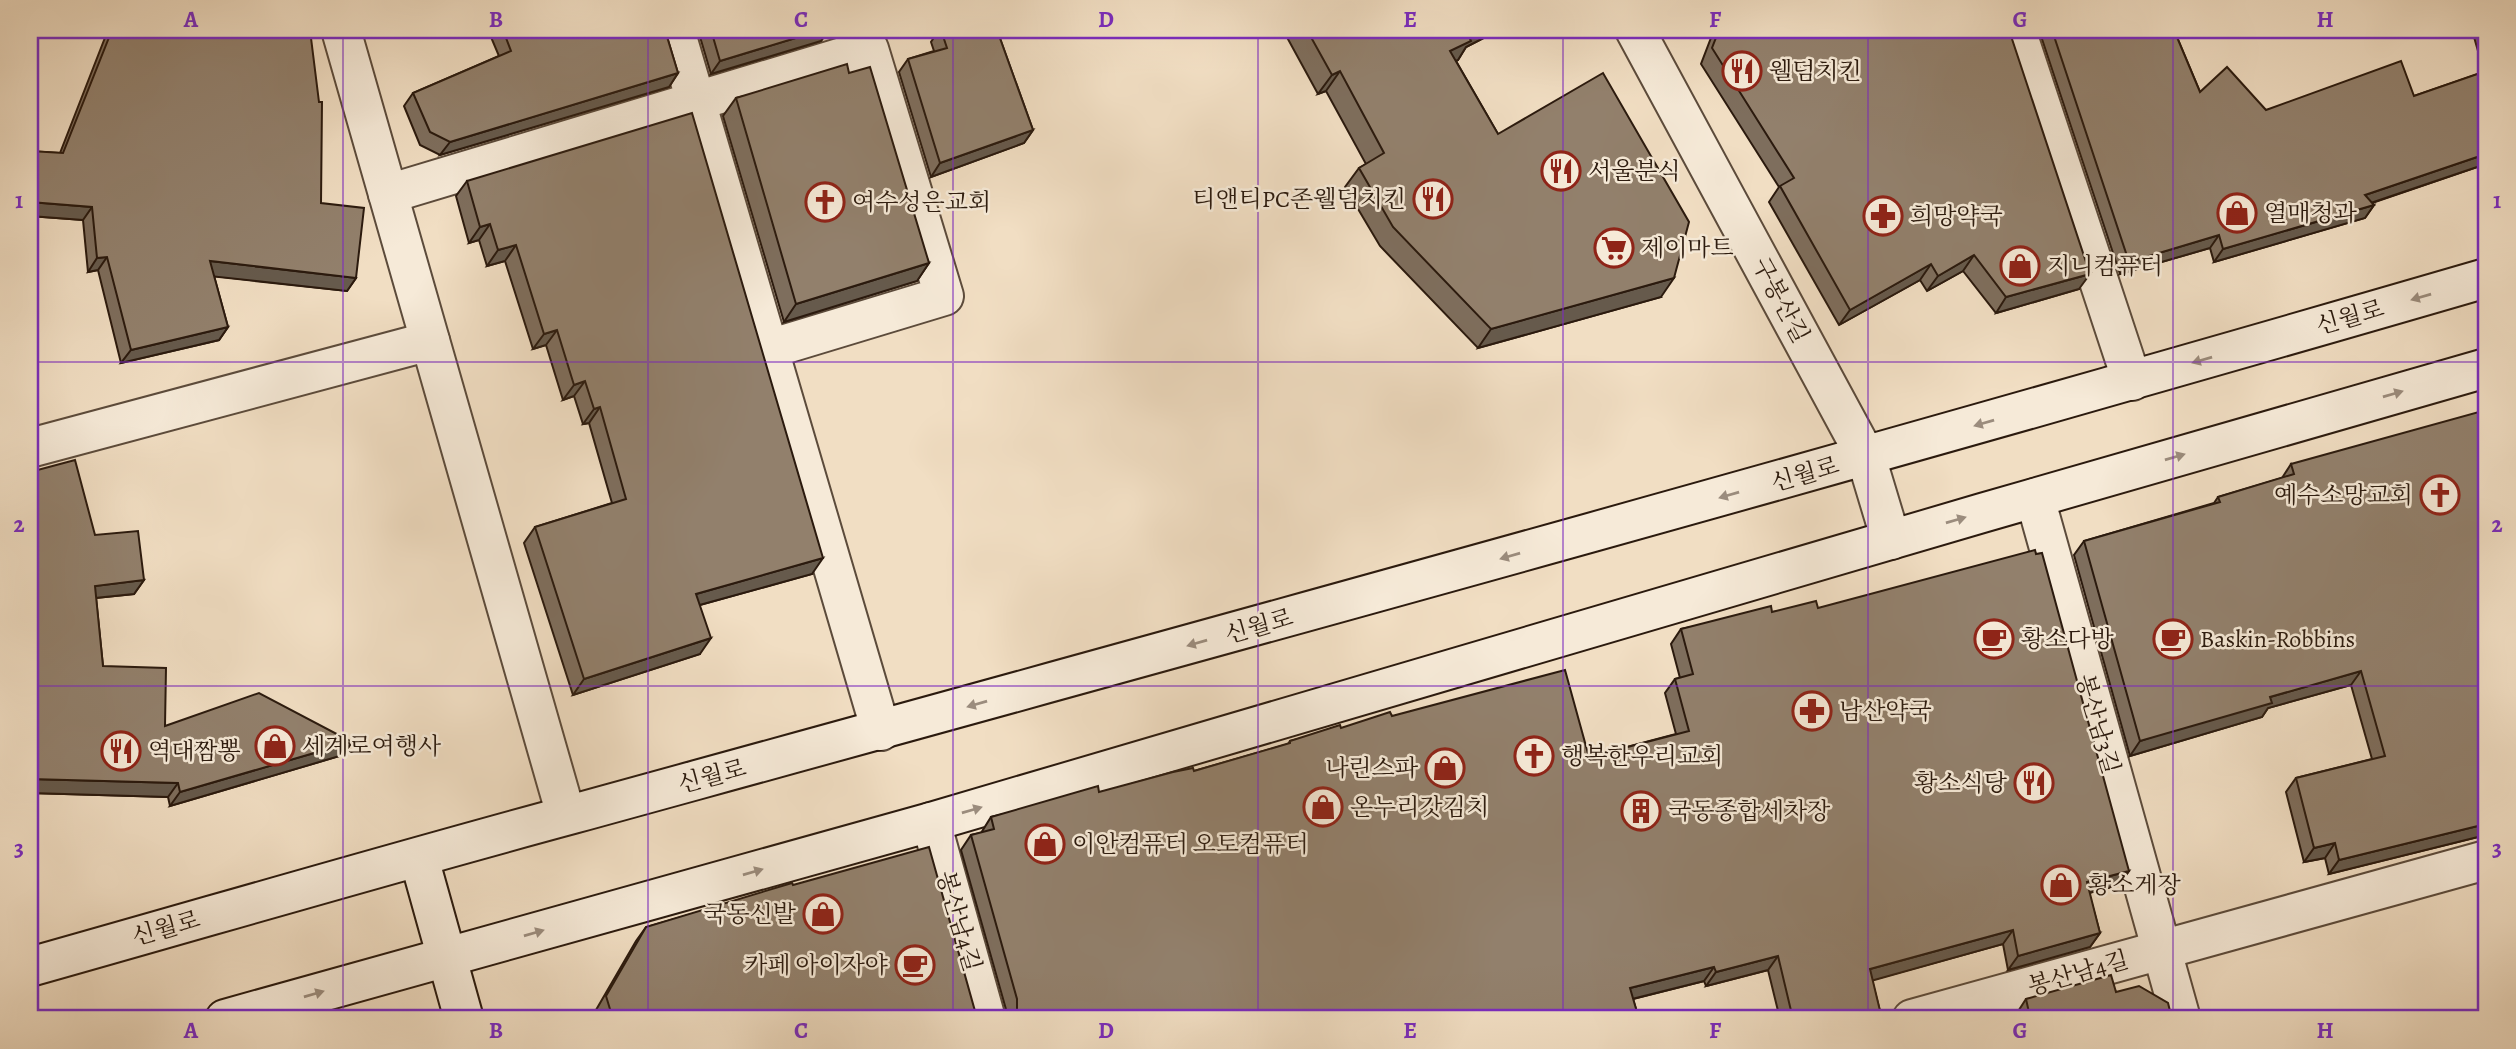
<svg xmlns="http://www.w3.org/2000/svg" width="2516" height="1049" font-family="Alegreya,'Noto Serif KR',serif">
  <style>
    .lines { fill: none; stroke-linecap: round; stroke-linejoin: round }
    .street-casing { stroke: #5c4b3b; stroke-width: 42 }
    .secondary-casing { stroke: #2b1a0e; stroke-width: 42 }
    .street { stroke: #f6ead8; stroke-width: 38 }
    .secondary { stroke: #f6ead8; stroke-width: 38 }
    .wall { fill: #7e6e5d; stroke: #2b1a0e; stroke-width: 2 }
    .shaded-wall { fill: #665a4c; stroke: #2b1a0e; stroke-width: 2 }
    .building { fill: #92806c; stroke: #2b1a0e; stroke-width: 2 }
    .oneway { fill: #9b8c7d }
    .grid { fill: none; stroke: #7b2cbf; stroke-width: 2; stroke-opacity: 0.55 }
    .labels { text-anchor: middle; stroke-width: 5; stroke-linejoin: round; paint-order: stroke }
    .poi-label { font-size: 24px; fill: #2b1a0e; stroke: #f6ead8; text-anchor: start }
    .street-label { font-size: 24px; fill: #2b1a0e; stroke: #f6ead8 }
    .neatline { fill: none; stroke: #7b2cbf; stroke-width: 2.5 }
    .grid-label { font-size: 23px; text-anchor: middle; font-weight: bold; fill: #7b2cbf }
  </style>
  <rect width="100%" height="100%" fill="#f1dec3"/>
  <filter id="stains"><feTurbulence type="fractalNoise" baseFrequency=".00286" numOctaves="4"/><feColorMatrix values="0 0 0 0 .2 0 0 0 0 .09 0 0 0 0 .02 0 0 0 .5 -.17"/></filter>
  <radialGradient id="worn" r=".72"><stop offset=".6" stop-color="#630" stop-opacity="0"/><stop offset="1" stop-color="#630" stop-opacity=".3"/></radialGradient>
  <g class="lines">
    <g class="street-casing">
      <g id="street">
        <path d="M341 30 566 815"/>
        <path d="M675 30 881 731"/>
        <path d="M1635 30 1866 457 1891 540"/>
        <path d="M2016 30 2132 381"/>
        <path d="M388 194 869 49 944 296 769 349"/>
        <path d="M30 448 430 341"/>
        <path d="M2035 498 2181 1019"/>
        <path d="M931 822 986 1019"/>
        <path d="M1912 1019 2486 860"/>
      </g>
    </g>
    <g class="secondary-casing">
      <g id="secondary">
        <path d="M419 858 464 1019"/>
        <path d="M30 967C211 916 391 863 573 814 1212 638 1850 463 2486 278"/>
        <path d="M225 1019 931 822 1982 513 2486 368"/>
      </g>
    </g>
    <use href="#street" class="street"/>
    <use href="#secondary" class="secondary"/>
  </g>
  <g class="wall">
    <path d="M108 30H310L321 203 356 278 347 291 214 276 228 327 219 340 121 363 98 270 88 272 83 220 30 216V151L60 153Z"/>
    <path d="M488 30H665L678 73 669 87 440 155 420 145 404 106 413 93 499 56Z"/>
    <path d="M698 30H829L821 41 711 74Z"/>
    <path d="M939 30H997L1033 130 1024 143 931 177 899 72 908 59 934 51 931 42Z"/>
    <path d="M1283 30H1499L1466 47 1458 60 1456 61 1498 134 1661 297 1478 348 1380 246 1345 187 1359 168 1366 164 1326 91 1318 94Z"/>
    <path d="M1714 30H1999L2079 289 1996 313 1963 271 1927 291 1920 280 1839 325 1769 202 1779 187 1701 64Z"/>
    <path d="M2039 30H2174L2200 92 2266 110 2414 96 2484 72 2472 30H2486V164L2372 203 2374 205 2365 218 2214 262 2210 248 2120 274Z"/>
    <path d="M849 73 929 263 917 281 784 322 723 116 736 98Z"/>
    <path d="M467 181 812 574 700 605V654L573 695 524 543 535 527 612 503 589 423 583 424 574 396 563 400 546 345 533 349 505 261 487 266 479 240 469 243 456 196Z"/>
    <path d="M2291 464 2486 835 2329 874 2325 858 2304 862 2286 792 2296 778 2372 759 2351 685 2268 708 2262 717 2130 756 2074 555 2084 541 2214 503 2218 497 2282 478Z"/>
    <path d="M30 472 95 535 144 580 134 594 96 598 103 666 165 726 352 742 343 755 170 806 168 797 30 793Z"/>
    <path d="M1818 608 2129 871 2119 885 2089 893 2100 933 2090 947 2008 970 2003 944 1872 980 1882 1019H1780L1768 970 1706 986 1704 981 1633 999 1639 1019H1007V1013L961 850 971 835 981 833 991 817 1194 771 1288 744 1290 741 1392 716 1589 757 1676 734 1665 693 1675 679 1680 678 1671 644 1681 629 1772 612Z"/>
    <path d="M793 885 975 1011 980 1019H598L596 1010 636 941 646 927Z"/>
    <path d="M2116 992 2172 1019H2018L2017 1013 2026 999Z"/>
  </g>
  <g class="shaded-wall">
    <path d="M822 30H829L821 41 711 74 720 61Z"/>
    <path d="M1477 30H1499L1466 47 1458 60 1437 70 1450 51 1468 34Z"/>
    <path d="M1340 71 1326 91 1318 94 1332 75Z"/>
    <path d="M678 73 669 87 440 155 450 142Z"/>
    <path d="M1033 130 1024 143 931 177 940 163Z"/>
    <path d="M2486 154V164L2356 208 2365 195Z"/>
    <path d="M30 202 92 207 83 220 30 216Z"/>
    <path d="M2374 205 2365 218 2214 262 2223 249Z"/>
    <path d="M490 224 479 240 469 243 480 227Z"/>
    <path d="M2219 235 2210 248 2120 274 2129 262Z"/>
    <path d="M516 245 505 261 487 266 498 250Z"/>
    <path d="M1974 255 1963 271 1927 291 1938 276Z"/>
    <path d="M107 257 98 270 88 272 97 258Z"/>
    <path d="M210 261 356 278 347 291 200 275Z"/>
    <path d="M929 263 917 281 784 322 796 304Z"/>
    <path d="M1931 264 1920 280 1839 325 1850 310Z"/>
    <path d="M2090 274 2079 289 1996 313 2006 297Z"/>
    <path d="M1674 278 1661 297 1478 348 1491 329Z"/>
    <path d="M228 327 219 340 121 363 131 350Z"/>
    <path d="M557 330 546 345 533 349 544 334Z"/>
    <path d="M585 381 574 396 563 400 574 385Z"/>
    <path d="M600 407 589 423 583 424 594 409Z"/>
    <path d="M823 558 812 574 685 609 696 594Z"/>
    <path d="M144 580 134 594 85 599 95 586Z"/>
    <path d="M711 638 700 654 573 695 584 679Z"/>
    <path d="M2361 671 2351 685 2268 708 2262 717 2130 756 2140 741 2270 697Z"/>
    <path d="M352 742 343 755 170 806 180 792Z"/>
    <path d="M30 779 178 783 168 797 30 793Z"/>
    <path d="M2486 824V835L2329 874 2339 860Z"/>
    <path d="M2335 843 2325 858 2304 862 2314 848Z"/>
    <path d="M2129 871 2119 885 2077 896 2087 882Z"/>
    <path d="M2013 930 2003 944 1860 984 1870 969Z"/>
    <path d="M2100 933 2090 947 2008 970 2018 956Z"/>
    <path d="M1778 956 1768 970 1706 986 1716 972Z"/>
    <path d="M1714 967 1704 981 1620 1002 1630 988Z"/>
  </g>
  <g class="building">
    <path d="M112 30H310L319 102H322L321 203 364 208 356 278 210 261 228 327 131 350 107 257 97 258 92 207 30 202V151L63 153Z"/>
    <path d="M503 30H665L678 73 450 142 430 132 413 93 511 51Z"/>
    <path d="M711 30H822L720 61Z"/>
    <path d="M941 30H997L1033 130 940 163 908 59 947 48Z"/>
    <path d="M1307 30H1477L1468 34 1471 41 1450 51 1498 134 1603 73 1689 222 1674 278 1491 329 1393 227 1359 168 1384 153 1340 71 1332 75Z"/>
    <path d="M1719 30H1999L2000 32 2005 30H2009L2090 274 2006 297 1974 255 1938 276 1931 264 1850 310 1780 186 1794 178 1712 48Z"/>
    <path d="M2052 30H2174L2200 92 2227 67 2266 110 2401 61 2414 96 2486 71V154L2365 195 2374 205 2223 249 2219 235 2129 262Z"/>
    <path d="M847 64 849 73 870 67 929 263 796 304 736 98Z"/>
    <path d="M692 113 823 558 696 594 711 638 584 679 535 527 626 499 600 407 594 409 585 381 574 385 557 330 544 334 516 245 498 250 490 224 480 227 467 181Z"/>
    <path d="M2486 410V824L2339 860 2335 843 2314 848 2296 778 2385 756 2361 671 2270 697 2272 703 2140 741 2084 541 2220 502 2218 497 2294 474 2291 464Z"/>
    <path d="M75 460 95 535 138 531 144 580 95 586 103 666 166 668 165 726 259 693 352 742 180 792 178 783 30 779V472Z"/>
    <path d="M2035 550 2036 554 2042 553 2129 871 2087 882 2100 933 2018 956 2013 930 1870 969 1882 1019H1793L1778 956 1716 972 1714 967 1630 988 1639 1019H1012L1017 1010V999L971 835 994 829 991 817 1098 786 1099 792 1173 772 1193 768 1194 771 1290 743V741L1340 725 1341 728 1390 712 1392 716 1565 670 1589 757 1689 731 1675 679 1693 674 1681 629 1771 606 1772 612 1816 601 1818 608Z"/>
    <path d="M929 847 975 1011 980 1019H613L606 996 646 927 792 883 793 885Z"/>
    <path d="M2111 975 2116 992 2139 986 2168 1003 2172 1019H2021L2030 1017 2026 999Z"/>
  </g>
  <defs><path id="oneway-solid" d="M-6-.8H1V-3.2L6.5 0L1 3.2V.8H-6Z" transform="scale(1.75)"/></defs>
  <g class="oneway">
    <use href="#oneway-solid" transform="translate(2421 297) rotate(164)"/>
    <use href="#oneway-solid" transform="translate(2202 360) rotate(164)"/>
    <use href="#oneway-solid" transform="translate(2393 394) rotate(-16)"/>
    <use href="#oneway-solid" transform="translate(1984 423) rotate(164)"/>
    <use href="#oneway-solid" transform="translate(2175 457) rotate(-16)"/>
    <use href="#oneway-solid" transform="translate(1729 495) rotate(164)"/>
    <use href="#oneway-solid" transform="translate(1956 520) rotate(-16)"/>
    <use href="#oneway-solid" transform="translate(1510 556) rotate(164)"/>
    <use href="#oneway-solid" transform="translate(1197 643) rotate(164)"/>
    <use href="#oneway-solid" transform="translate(977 704) rotate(164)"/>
    <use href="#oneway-solid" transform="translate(972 810) rotate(-16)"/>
    <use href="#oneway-solid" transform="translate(753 872) rotate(-16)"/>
    <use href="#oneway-solid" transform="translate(534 933) rotate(-16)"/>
    <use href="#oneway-solid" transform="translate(314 994) rotate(-16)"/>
  </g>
  <path class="grid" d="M343 30V1019M648 30V1019M953 30V1019M1258 30V1019M1563 30V1019M1868 30V1019M2173 30V1019M30 362H2486M30 686H2486"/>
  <defs>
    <g id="restaurant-ring" transform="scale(2.0125)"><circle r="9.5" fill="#f6ead8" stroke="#8f2418" stroke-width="1.5"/><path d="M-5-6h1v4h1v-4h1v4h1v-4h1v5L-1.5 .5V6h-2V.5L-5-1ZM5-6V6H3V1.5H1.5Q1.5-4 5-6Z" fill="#8f2418"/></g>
    <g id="church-ring" transform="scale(2.0125)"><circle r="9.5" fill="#f6ead8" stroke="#8f2418" stroke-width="1.5"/><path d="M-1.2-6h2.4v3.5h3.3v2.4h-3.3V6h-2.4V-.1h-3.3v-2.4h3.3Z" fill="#8f2418"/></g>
    <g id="shop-ring" transform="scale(2.0125)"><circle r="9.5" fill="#f6ead8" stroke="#8f2418" stroke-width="1.5"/><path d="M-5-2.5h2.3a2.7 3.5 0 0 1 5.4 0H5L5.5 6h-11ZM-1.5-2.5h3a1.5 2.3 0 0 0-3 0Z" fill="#8f2418"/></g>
    <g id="pharmacy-ring" transform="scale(2.0125)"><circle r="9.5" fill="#f6ead8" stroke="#8f2418" stroke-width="1.5"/><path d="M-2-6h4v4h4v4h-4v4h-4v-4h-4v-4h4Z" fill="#8f2418"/></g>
    <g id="supermarket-ring" transform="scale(2.0125)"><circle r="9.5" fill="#f6ead8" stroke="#8f2418" stroke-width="1.5"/><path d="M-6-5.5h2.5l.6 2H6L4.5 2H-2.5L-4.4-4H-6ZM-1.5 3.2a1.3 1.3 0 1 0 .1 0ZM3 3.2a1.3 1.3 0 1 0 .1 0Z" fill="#8f2418"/></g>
    <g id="cafe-ring" transform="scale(2.0125)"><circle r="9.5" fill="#f6ead8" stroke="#8f2418" stroke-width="1.5"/><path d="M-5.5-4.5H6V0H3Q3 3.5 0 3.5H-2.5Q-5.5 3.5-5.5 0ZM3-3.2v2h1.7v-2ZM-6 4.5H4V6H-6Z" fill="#8f2418"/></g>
    <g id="building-ring" transform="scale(2.0125)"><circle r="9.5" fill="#f6ead8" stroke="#8f2418" stroke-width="1.5"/><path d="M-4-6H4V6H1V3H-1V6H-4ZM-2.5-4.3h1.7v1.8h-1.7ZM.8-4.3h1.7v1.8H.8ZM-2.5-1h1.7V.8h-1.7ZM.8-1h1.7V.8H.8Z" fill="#8f2418"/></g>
  </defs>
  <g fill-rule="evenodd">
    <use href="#restaurant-ring" x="1742" y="71"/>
    <use href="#restaurant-ring" x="1561" y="171"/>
    <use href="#restaurant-ring" x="1433" y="199"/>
    <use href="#church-ring" x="825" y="202"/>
    <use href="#shop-ring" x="2237" y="213"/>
    <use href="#pharmacy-ring" x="1883" y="216"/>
    <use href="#supermarket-ring" x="1614" y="248"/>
    <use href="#shop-ring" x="2020" y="266"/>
    <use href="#church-ring" x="2440" y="495"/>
    <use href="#cafe-ring" x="1994" y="639"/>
    <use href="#cafe-ring" x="2173" y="639"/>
    <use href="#pharmacy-ring" x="1812" y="711"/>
    <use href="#shop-ring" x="275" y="746"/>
    <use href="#restaurant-ring" x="121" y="751"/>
    <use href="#church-ring" x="1534" y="756"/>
    <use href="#shop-ring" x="1445" y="768"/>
    <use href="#restaurant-ring" x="2034" y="783"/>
    <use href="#shop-ring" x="1323" y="807"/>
    <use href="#building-ring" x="1641" y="811"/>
    <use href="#shop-ring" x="1045" y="844"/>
    <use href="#shop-ring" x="2061" y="885"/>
    <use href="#shop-ring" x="823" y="914"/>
    <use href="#cafe-ring" x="915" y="965"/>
  </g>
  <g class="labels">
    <g class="poi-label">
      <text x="1769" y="79">웰덤치킨</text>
      <text x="1588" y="179">서울분식</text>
      <text x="1406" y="207" text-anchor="end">티앤티PC존웰덤치킨</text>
      <text x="852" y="210">여수성은교회</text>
      <text x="2264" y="221">열매청과</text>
      <text x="1910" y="224">희망약국</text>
      <text x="1641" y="256">제이마트</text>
      <text x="2047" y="274">지니컴퓨터</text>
      <text x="2413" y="503" text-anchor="end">예수소망교회</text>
      <text x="2021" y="647">황소다방</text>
      <text x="2200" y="647">Baskin-Robbins</text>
      <text x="1839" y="719">남산약국</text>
      <text x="302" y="754">세계로여행사</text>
      <text x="148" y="759">역대짬뽕</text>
      <text x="1561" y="764">행복한우리교회</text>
      <text x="1418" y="776" text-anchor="end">나린스파</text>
      <text x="2007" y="791" text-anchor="end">황소식당</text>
      <text x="1350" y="815">온누리갓김치</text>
      <text x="1668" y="819">국동종합세차장</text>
      <text x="1072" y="852">이안컴퓨터 오토컴퓨터</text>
      <text x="2088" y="893">황소게장</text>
      <text x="796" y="922" text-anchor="end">국동신발</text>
      <text x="888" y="973" text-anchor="end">카페 아이자야</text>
    </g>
    <g class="street-label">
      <text transform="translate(1781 300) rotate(62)" y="8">구봉산길</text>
      <text transform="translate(2350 317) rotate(-16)" y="8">신월로</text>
      <text transform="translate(1805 474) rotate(-16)" y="8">신월로</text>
      <text transform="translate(1259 626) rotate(-16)" y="8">신월로</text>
      <text transform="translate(2098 724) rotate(74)" y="8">봉산남3길</text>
      <text transform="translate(712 776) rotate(-15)" y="8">신월로</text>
      <text transform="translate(959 921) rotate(74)" y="8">봉산남4길</text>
      <text transform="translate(166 928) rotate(-16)" y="8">신월로</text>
      <text transform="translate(2078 973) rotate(-16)" y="8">봉산남4길</text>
    </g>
  </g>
  <rect width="2516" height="1049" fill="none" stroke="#f1dec3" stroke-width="77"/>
  <rect x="38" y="38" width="2440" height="972" class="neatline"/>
  <g class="grid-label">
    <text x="191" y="27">A</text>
    <text x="496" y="27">B</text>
    <text x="801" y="27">C</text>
    <text x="1106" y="27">D</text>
    <text x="1410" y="27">E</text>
    <text x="1715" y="27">F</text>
    <text x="2020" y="27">G</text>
    <text x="2325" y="27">H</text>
    <text x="19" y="208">1</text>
    <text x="2497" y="208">1</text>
    <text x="19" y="532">2</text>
    <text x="2497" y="532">2</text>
    <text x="19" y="856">3</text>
    <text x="2497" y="856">3</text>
    <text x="191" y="1038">A</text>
    <text x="496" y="1038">B</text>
    <text x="801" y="1038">C</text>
    <text x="1106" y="1038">D</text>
    <text x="1410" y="1038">E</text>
    <text x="1715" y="1038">F</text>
    <text x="2020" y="1038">G</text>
    <text x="2325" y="1038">H</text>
  </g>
  <rect width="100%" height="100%" filter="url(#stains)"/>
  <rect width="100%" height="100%" fill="url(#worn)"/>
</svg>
